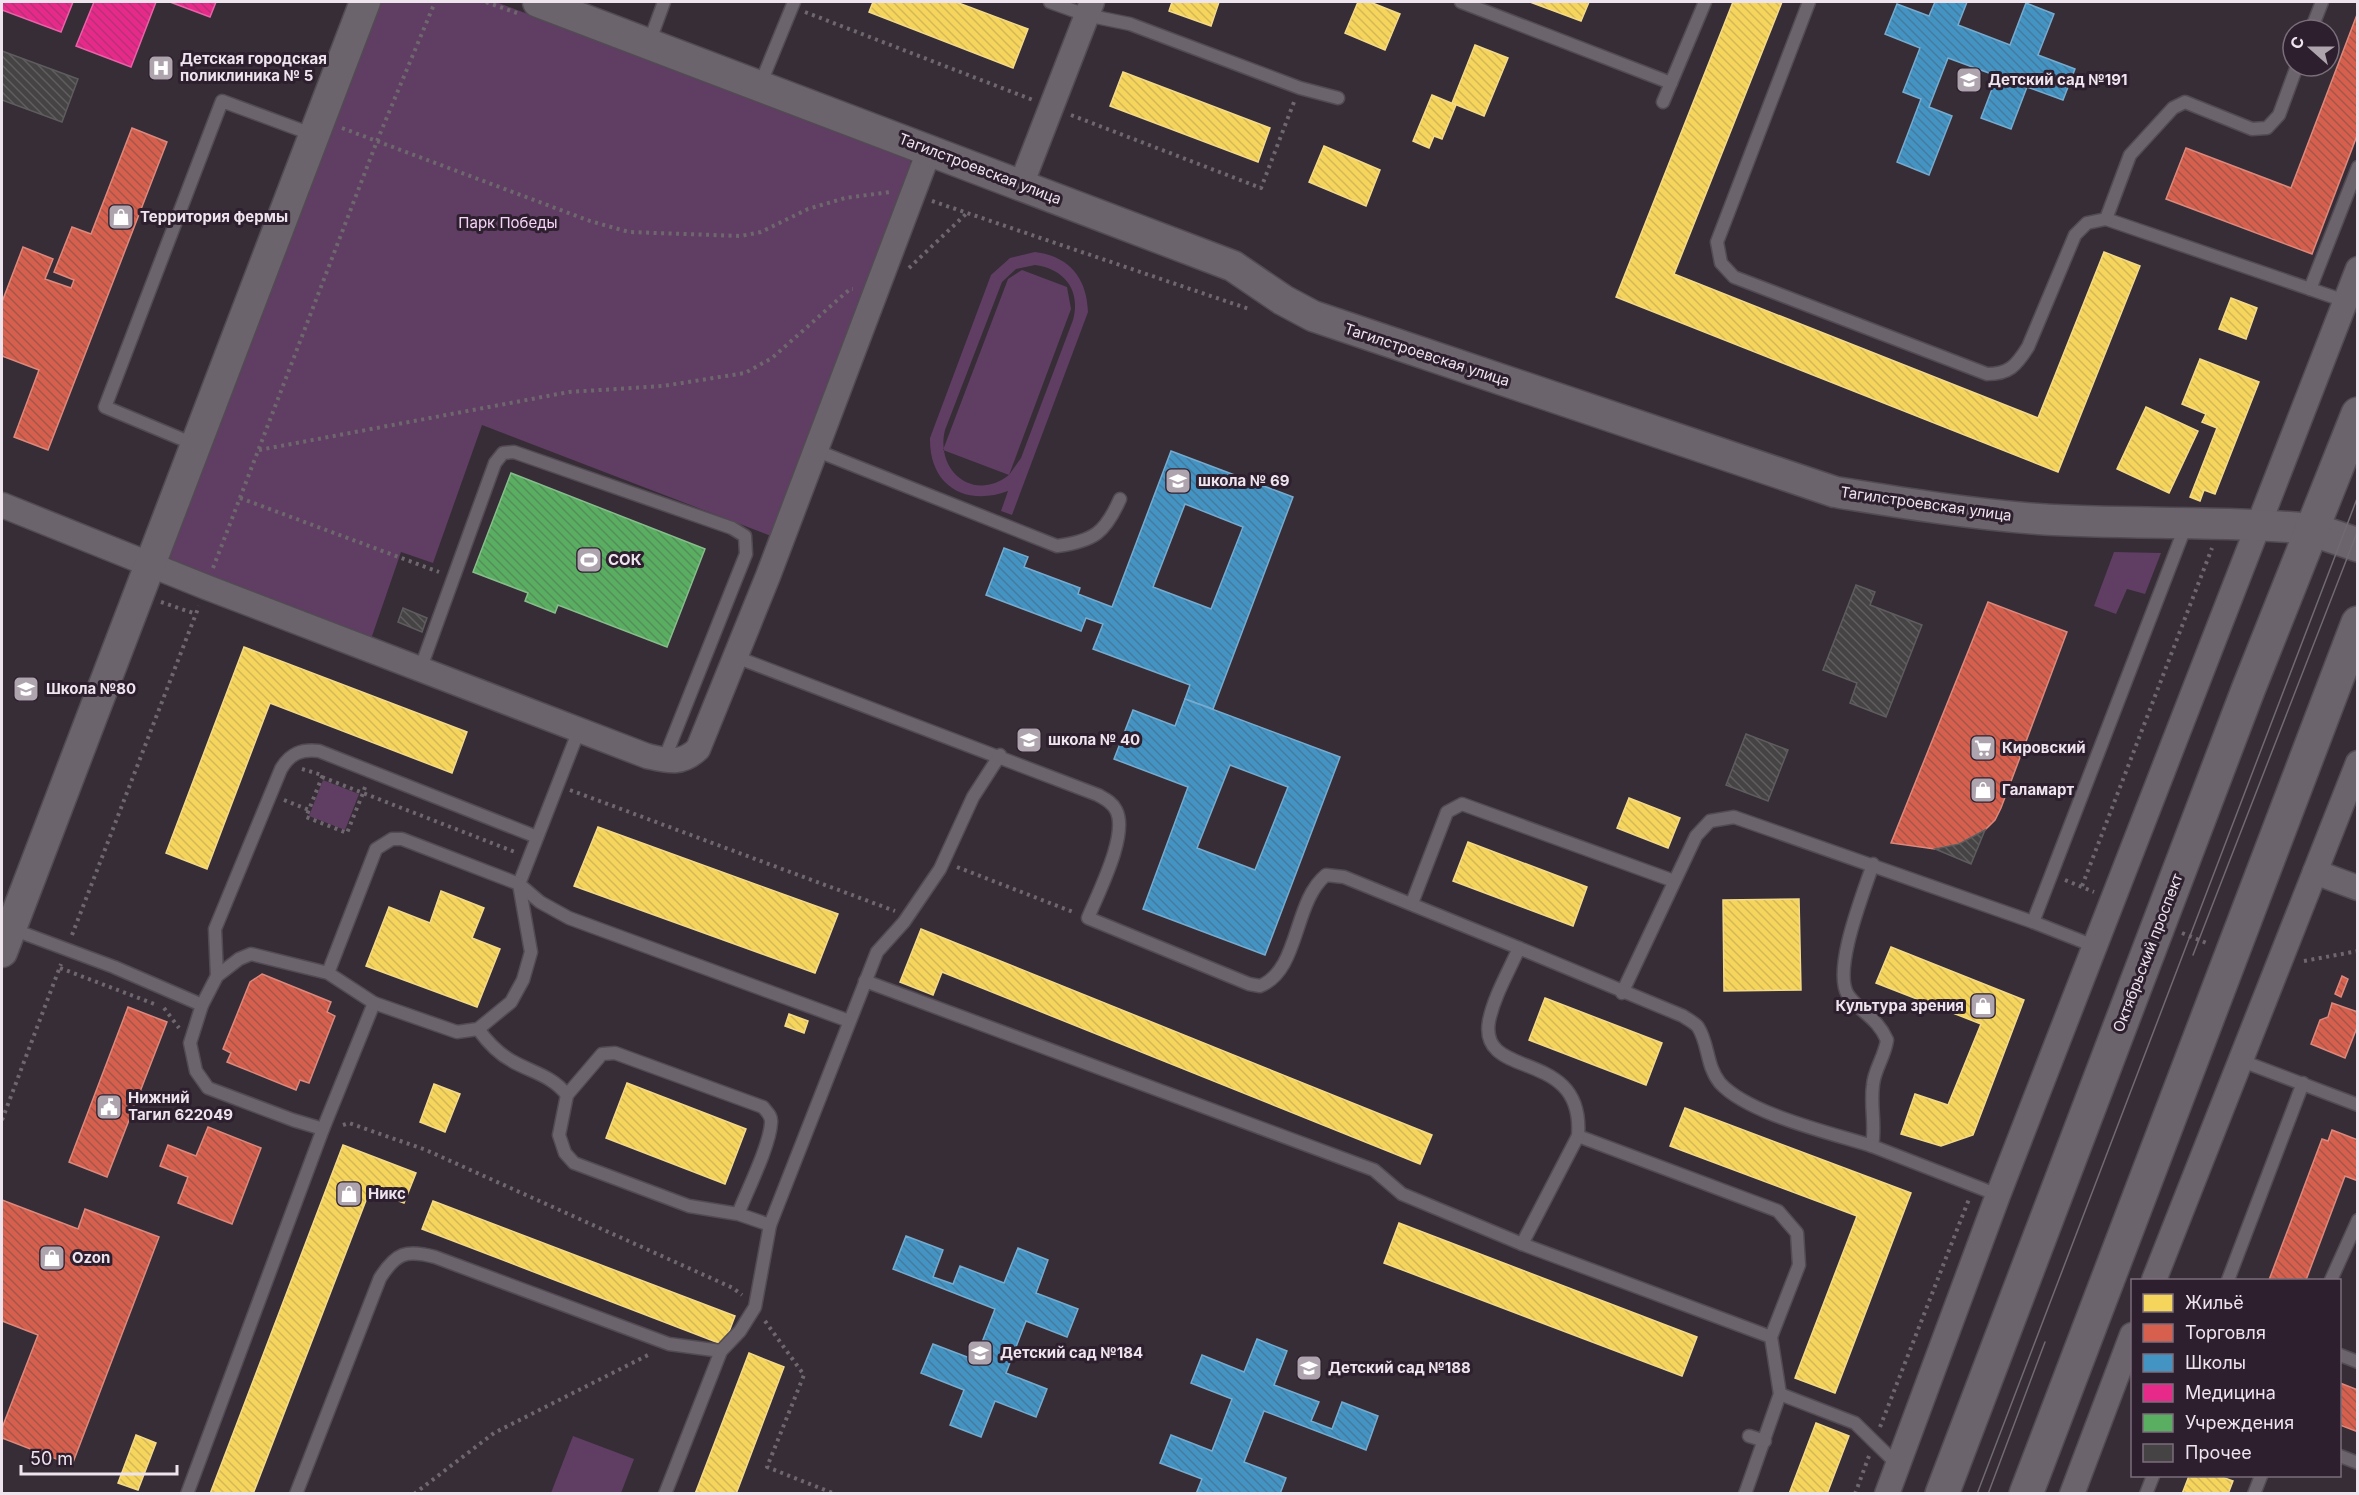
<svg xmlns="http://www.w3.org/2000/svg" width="2359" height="1495" font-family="Inter,sans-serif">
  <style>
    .green { fill: #603d63; fill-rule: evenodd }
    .homes { fill: url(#homes-back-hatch); stroke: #f4da88; stroke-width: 1.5 }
    .shops { fill: url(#shops-back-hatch); stroke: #dd887d; stroke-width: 1.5 }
    .schools { fill: url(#schools-back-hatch); stroke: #76abd0; stroke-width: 1.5; fill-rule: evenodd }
    .health { fill: url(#health-back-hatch); stroke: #e961a8; stroke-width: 1.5 }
    .public { fill: url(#public-back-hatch); stroke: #86be8b; stroke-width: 1.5 }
    .building { fill: url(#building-back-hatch); stroke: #5e5d5d; stroke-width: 1.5 }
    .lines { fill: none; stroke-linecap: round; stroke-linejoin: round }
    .service-casing { stroke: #534b54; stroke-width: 15 }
    .minor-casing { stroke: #534b54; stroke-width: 27 }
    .tertiary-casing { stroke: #534b54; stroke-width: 33 }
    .secondary-casing { stroke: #534b54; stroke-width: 36 }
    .path { stroke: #6e686e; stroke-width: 4; stroke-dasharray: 3 4.5; stroke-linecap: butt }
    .service { stroke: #6b646c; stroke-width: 12 }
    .minor { stroke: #6b646c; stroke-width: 24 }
    .tertiary { stroke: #6b646c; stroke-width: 30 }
    .secondary { stroke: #6b646c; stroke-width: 33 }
    .tram { stroke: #716a72; stroke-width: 1.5 }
    .labels { text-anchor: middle; stroke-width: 6; stroke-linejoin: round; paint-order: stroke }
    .poi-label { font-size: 15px; font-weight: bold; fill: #eee4ee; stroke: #2e1f2f; text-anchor: start }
    .street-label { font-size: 15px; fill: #eee4ee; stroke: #2e1f2f }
    .park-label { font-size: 15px; fill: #f6d4f8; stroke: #2e1f2f }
  </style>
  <defs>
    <pattern id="homes-back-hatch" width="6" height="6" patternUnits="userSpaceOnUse" patternTransform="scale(1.5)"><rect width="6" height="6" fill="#f6d55c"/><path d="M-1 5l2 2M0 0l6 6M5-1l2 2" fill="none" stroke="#d3b858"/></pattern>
    <pattern id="shops-back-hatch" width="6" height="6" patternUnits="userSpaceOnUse" patternTransform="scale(1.5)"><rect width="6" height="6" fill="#d6604d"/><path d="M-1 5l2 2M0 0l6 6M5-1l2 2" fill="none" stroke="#a4564b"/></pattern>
    <pattern id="schools-back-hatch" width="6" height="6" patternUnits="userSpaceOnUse" patternTransform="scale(1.5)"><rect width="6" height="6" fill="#4393c3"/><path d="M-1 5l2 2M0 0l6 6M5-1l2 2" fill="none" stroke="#447b9e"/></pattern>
    <pattern id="health-back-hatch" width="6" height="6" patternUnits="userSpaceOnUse" patternTransform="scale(1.5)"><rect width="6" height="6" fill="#e7298a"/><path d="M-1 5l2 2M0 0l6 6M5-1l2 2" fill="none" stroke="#b73176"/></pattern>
    <pattern id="public-back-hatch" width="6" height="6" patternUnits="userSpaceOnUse" patternTransform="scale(1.5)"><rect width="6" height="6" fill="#5aae61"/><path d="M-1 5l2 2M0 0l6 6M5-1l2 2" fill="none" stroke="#548e59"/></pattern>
    <pattern id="building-back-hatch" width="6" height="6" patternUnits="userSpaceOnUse" patternTransform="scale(1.5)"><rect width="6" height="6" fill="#464345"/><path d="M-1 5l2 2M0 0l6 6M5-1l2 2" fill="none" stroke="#615e60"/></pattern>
  </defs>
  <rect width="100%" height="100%" fill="#362d36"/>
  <g class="green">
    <path d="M376 2H496L909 158 912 166 771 536 482 425 433 563 401 552 371 639 176 566 168 559Z"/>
    <path d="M1035 252C1069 256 1087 278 1088 312L1012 515 1001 511 1008 491C965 507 929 485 930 438L991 275 1010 258ZM1035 265C1065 269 1081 291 1073 320L1021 458 1009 475 1071 309 1067 287 1022 270 1008 279 943 450 1009 475C973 503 935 470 945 430L1002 282 1016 269Z"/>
    <path d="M2114 552 2161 553 2145 594 2127 589 2116 614 2094 606Z"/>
    <path d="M323 780 359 794 345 830 309 816Z"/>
    <path d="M573 1436 634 1459 621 1493H551Z"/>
  </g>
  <g class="homes">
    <path d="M873 2H956L1028 29 1013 68 869 12Z"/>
    <path d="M1172 2H1219L1211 26 1169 11Z"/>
    <path d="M1358 2H1370L1400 14 1385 50 1345 33Z"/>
    <path d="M1530 2H1589L1581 21Z"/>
    <path d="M1733 2H1782L1674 274 2038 418 2104 252 2140 266 2058 472 1616 297Z"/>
    <path d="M1475 45 1508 58 1484 116 1452 103Z"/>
    <path d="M1123 72 1270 128 1258 162 1110 106Z"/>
    <path d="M1432 95 1456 105 1442 139 1434 136 1429 148 1413 141Z"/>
    <path d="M1324 146 1380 170 1366 206 1309 182Z"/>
    <path d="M2231 298 2257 308 2246 339 2219 329Z"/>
    <path d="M2200 359 2259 382 2215 494 2204 490 2200 501 2190 497 2217 428 2202 422 2206 414 2182 404Z"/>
    <path d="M2146 407 2198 431 2169 493 2117 469Z"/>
    <path d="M244 647 467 732 452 773 270 703 207 869 166 853Z"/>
    <path d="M1629 798 1680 818 1668 848 1617 828Z"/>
    <path d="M598 827 838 914 815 973 574 886Z"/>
    <path d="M1468 842 1587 887 1573 926 1453 881Z"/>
    <path d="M441 891 484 908 472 938 500 949 477 1007 366 966 389 907 430 923Z"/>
    <path d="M1799 899 1801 990 1724 991 1723 900Z"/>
    <path d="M921 929 1432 1135 1420 1164 942 972 933 995 900 982Z"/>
    <path d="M1891 947 2024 1000 1973 1135 1941 1146 1901 1134 1915 1094 1948 1105 1981 1024 1876 983Z"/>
    <path d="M1545 998 1662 1043 1646 1085 1529 1040Z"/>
    <path d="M789 1014 808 1021 804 1033 785 1026Z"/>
    <path d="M627 1083 746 1129 725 1184 606 1138Z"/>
    <path d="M434 1084 460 1094 445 1132 420 1122Z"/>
    <path d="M1685 1108 1911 1193 1835 1393 1795 1378 1857 1216 1670 1146Z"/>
    <path d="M343 1145 416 1173 404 1203 370 1190 253 1494H210Z"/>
    <path d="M433 1201 735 1316 724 1345 422 1229Z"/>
    <path d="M1399 1223 1697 1337 1682 1376 1384 1263Z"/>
    <path d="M749 1353 784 1367 736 1494H695Z"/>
    <path d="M1816 1423 1849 1436 1827 1494H1789Z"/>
    <path d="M136 1435 156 1443 138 1490 118 1483Z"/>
    <path d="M2189 1476H2219L2233 1481 2228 1494H2182Z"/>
  </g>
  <g class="shops">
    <path d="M2358 12V133L2312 254 2166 199 2186 148 2291 188Z"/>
    <path d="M132 128 167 142 48 450 14 437 39 370 2 356V302L23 247 53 259 45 279 71 288 74 280 54 272 72 227 91 234Z"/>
    <path d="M1988 602 2067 632 2001 808 1995 820 1985 830 1959 844 1935 849 1891 843Z"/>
    <path d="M262 974 331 1002 327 1012 335 1016 309 1083 300 1080 296 1090 227 1062 231 1053 223 1049 250 982Z"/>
    <path d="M2342 976 2348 979 2341 997 2335 994Z"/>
    <path d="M2332 1003 2358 1012V1025L2345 1058 2311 1044 2320 1020 2328 1017Z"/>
    <path d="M128 1007 167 1022 107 1177 69 1162Z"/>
    <path d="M208 1127 261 1148 232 1224 178 1203 188 1177 160 1166 168 1145 196 1156Z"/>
    <path d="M2332 1130 2358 1140V1181L2345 1176 2306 1280H2269L2322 1139 2328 1141Z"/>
    <path d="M2 1200 78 1229 85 1209 159 1237 72 1465 2 1438V1428L38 1335 2 1321Z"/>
    <path d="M2340 1383 2358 1390V1432L2340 1425Z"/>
  </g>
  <g class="schools">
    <path d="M1935 2H1967L1958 25 2010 45 2026 3 2054 14 2038 55 2075 69 2063 100 2027 87 2011 129 1981 118 1997 76 1948 58 1929 107 1952 116 1929 175 1897 162 1921 99 1903 92 1920 48 1885 34 1897 4 1929 16Z"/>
    <path d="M1171 451 1293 497 1213 709 1185 699 1190 685 1093 649 1103 624 1086 618 1081 631 986 595 1004 548 1028 557 1024 567 1080 588 1078 594 1112 607ZM1185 504 1243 527 1211 609 1153 587Z"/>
    <path d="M1185 699 1340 757 1265 955 1143 909 1188 787 1114 759 1133 710 1175 726ZM1230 765 1288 787 1255 870 1197 848Z"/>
    <path d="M906 1236 943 1250 933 1277 953 1284 960 1266 1004 1283 1018 1248 1048 1260 1036 1293 1078 1309 1067 1337 1026 1321 1006 1373 1047 1389 1036 1417 995 1401 981 1437 950 1425 964 1390 921 1373 933 1344 975 1360 995 1309 893 1269Z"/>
    <path d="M1257 1339 1287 1351 1274 1385 1319 1402 1311 1421 1332 1429 1342 1402 1378 1416 1366 1450 1264 1411 1244 1462 1286 1478 1280 1494H1196L1202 1479 1160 1463 1171 1435 1212 1451 1232 1399 1191 1383 1202 1355 1244 1372Z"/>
  </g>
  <g class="health">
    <path d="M2 2H73L61 32 2 10Z"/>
    <path d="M94 2H156L131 67 76 46Z"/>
    <path d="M170 2H216L210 17Z"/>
  </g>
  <path class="public" d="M511 473 705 549 667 647 558 605 555 613 525 601 528 593 473 572Z"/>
  <g class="building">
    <path d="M2 51 78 79 62 122 2 100Z"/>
    <path d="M1856 585 1875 592 1870 605 1922 625 1886 717 1850 703 1857 683 1823 670Z"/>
    <path d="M403 608 427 618 422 632 398 622Z"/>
    <path d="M1746 734 1788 750 1768 801 1726 785Z"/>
    <path d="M1985 830 1971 864 1935 849 1959 844Z"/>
  </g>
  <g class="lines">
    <g class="service-casing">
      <g id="service">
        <path d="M1050 2 1086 15 1130 24 1300 88 1338 98"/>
        <path d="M1461 2 1671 83"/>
        <path d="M1809 2 1717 242 1721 263 1734 277 1987 374C2009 374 2016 366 2028 347L2075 235 2087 223 2106 219 2345 301"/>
        <path d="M2311 30 2322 2"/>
        <path d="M649 43 664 2"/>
        <path d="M760 85 794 2"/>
        <path d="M1663 102 1705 2"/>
        <path d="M2106 219 2130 155 2173 108 2185 102 2252 129 2267 128 2279 115 2297 66"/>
        <path d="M2310 289 2358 167"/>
        <path d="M196 445 105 407 222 101 314 135"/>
        <path d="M815 450 1057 546C1094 541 1105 533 1120 499"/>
        <path d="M736 657 1098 795C1105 799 1112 802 1116 810 1129 834 1098 893 1088 918L1249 984 1260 986C1300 970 1293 902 1326 875L1344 877 1519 948"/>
        <path d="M420 670 495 463 503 453 514 452 732 528 745 536 746 554 664 760"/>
        <path d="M579 730 519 884 540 902 569 918 849 1021"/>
        <path d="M1873 864C1864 892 1832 970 1848 995 1861 1013 1877 1017 1887 1040 1885 1056 1874 1070 1873 1085 1870 1106 1876 1125 1872 1146L1998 1195"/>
        <path d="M1412 903 1447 812 1462 804 1674 881"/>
        <path d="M2033 922 2186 525"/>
        <path d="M12 929 114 967 202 1005"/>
        <path d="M217 976 215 929 281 769C290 753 302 749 319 751L537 837"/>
        <path d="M865 981 1374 1170 1402 1194 1522 1244 1771 1337"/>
        <path d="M1622 993 1696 836 1710 821 1734 817 2033 922 2094 946"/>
        <path d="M478 1029C486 1040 499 1054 512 1061 531 1072 553 1076 567 1095"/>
        <path d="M2242 1061 2358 1105"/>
        <path d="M323 1129 293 1120 208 1088 196 1071 190 1043 202 1005 217 976 239 959 251 954 328 973 374 1003 457 1032 478 1029 511 1002 523 980 531 952 519 884 402 839H392L376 849 328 973"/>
        <path d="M1578 1136 1778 1211 1797 1233 1799 1265 1771 1337 1780 1394 1745 1494"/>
        <path d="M738 1214C747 1191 770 1145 771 1123 772 1116 767 1112 763 1107L615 1053 602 1054 567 1095 559 1135 565 1153 574 1163 689 1206 738 1214 770 1225"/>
        <path d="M1522 1244 1578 1136C1585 1046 1478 1082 1489 1021 1494 996 1509 971 1519 948L1683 1016C1687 1019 1695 1023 1698 1027 1709 1044 1706 1066 1720 1083 1748 1114 1831 1133 1872 1146"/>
        <path d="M2228 1280 2303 1083"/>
        <path d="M2331 1280 2358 1220"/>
        <path d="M2340 1355 2358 1362"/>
        <path d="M1780 1394 1855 1423 1898 1465"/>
        <path d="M1749 1436 1765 1441"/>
        <path d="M2340 1456 2358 1463"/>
        <path d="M187 1494 323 1129 374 1003"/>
        <path d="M296 1494 380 1278C396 1253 406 1249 435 1257L669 1344 721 1351"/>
        <path d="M665 1494 721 1351 740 1331 755 1307 770 1225 877 952 904 922 940 869 973 797 1000 755"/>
        <path d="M2146 1494 2153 1476"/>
        <path d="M2254 1494 2261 1476"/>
      </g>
    </g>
    <g class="minor-casing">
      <g id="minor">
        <path d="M1021 185 1092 2"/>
        <path d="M2 505 206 587 647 756C668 761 681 765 698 749L768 576 929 151"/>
        <path d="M2315 872 2358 888"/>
        <path d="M2154 1280 2358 763"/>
        <path d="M1887 1494 1998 1195 2358 269"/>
        <path d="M2072 1494 2132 1335"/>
      </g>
    </g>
    <g class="tertiary-casing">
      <g id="tertiary">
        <path d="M538 2 1233 266 1283 300 1313 316 1835 492C1903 503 1970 514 2038 519 2129 525 2220 520 2311 529"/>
        <path d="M2 952 365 2"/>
      </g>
    </g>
    <g class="secondary-casing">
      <g id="secondary">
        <path d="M2311 529 2358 545"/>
        <path d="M1942 1494 2248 690 2358 414"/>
        <path d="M2026 1494 2358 623"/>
      </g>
    </g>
    <g class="path">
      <path d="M486 2 517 13"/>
      <path d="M805 12 1033 100"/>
      <path d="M1071 115 1261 188 1294 102"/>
      <path d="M342 128 590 221 629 232 741 236 761 232 808 209 845 198 890 192"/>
      <path d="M932 201 1249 309"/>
      <path d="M909 268 967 213"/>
      <path d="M259 450 569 392 663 386 745 373 772 358 850 289H853"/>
      <path d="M240 498 439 572"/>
      <path d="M213 568 377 141 435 2"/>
      <path d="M161 602 196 614"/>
      <path d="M302 769 322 775"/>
      <path d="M322 777 363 793 347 833 306 817Z"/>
      <path d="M365 787 363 793 515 852"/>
      <path d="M570 790 895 911"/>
      <path d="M284 800 309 810"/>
      <path d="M957 867 1073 912"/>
      <path d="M2065 880 2094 892"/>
      <path d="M2082 886 2212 548"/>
      <path d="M2182 933 2209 944"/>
      <path d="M72 935 199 606"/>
      <path d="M2304 961 2358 951"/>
      <path d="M60 968 157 1005"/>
      <path d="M164 1008 179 1028"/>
      <path d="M2 1120 61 964"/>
      <path d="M343 1125 349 1123 426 1150 733 1288 742 1295"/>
      <path d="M765 1321 804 1375 767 1467 835 1494"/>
      <path d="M1880 1427 1969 1199"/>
      <path d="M414 1494 494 1433 650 1354"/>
      <path d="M1855 1494 1869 1456"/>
    </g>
    <use href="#service" class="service"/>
    <use href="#minor" class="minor"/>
    <use href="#tertiary" class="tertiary"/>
    <use href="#secondary" class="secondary"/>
    <g class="tram">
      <path d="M2193 955 2358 530"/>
      <path d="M1977 1494 2358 496"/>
      <path d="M1988 1494 2045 1342"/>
    </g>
  </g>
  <defs>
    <g id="hospital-square" transform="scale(1.35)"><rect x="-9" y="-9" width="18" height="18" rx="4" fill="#aea4ae" stroke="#2e1f2f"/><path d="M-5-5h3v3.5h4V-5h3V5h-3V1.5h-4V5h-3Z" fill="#fff"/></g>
    <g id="school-square" transform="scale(1.35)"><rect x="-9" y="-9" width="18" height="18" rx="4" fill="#aea4ae" stroke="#2e1f2f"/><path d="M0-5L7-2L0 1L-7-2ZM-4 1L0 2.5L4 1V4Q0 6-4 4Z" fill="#fff"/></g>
    <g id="shop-square" transform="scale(1.35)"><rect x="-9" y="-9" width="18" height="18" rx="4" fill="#aea4ae" stroke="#2e1f2f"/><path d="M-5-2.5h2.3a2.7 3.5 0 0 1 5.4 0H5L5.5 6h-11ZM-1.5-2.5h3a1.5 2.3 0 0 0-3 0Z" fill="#fff"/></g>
    <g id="stadium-square" transform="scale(1.35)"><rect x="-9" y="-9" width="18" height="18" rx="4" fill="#aea4ae" stroke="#2e1f2f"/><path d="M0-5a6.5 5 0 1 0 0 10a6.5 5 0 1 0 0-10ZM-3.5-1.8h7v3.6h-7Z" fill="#fff"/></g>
    <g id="supermarket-square" transform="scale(1.35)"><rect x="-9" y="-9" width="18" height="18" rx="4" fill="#aea4ae" stroke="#2e1f2f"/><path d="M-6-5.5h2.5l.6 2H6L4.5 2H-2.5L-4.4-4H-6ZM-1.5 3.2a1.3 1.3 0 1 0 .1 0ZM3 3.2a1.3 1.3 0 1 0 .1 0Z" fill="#fff"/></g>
    <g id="civic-square" transform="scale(1.35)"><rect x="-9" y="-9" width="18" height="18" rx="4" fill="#aea4ae" stroke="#2e1f2f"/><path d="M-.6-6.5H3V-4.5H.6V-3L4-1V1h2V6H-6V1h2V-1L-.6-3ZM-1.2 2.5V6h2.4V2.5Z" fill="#fff"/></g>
  </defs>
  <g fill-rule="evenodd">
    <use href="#hospital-square" x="161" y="68"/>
    <use href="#school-square" x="1969" y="80"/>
    <use href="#shop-square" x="121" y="217"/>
    <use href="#school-square" x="1178" y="481"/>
    <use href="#stadium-square" x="589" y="560"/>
    <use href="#school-square" x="26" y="689"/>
    <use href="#school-square" x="1029" y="740"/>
    <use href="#supermarket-square" x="1983" y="748"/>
    <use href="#shop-square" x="1983" y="790"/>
    <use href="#shop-square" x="1983" y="1006"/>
    <use href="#civic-square" x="109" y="1107"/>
    <use href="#shop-square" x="349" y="1194"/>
    <use href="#shop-square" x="52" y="1258"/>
    <use href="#school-square" x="980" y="1353"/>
    <use href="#school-square" x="1309" y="1368"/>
  </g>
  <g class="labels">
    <g class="poi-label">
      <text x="180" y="64">Детская городская<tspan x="180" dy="17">поликлиника № 5</tspan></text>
      <text x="1988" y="85">Детский сад №191</text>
      <text x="140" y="222">Территория фермы</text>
      <text x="1198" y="486">школа № 69</text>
      <text x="608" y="565">СОК</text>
      <text x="46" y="694">Школа №80</text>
      <text x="1048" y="745">школа № 40</text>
      <text x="2002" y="753">Кировский</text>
      <text x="2002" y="795">Галамарт</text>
      <text x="1964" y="1011" text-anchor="end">Культура зрения</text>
      <text x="128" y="1103">Нижний<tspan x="128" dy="17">Тагил 622049</tspan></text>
      <text x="368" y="1199">Никс</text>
      <text x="72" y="1263">Ozon</text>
      <text x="1000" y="1358">Детский сад №184</text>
      <text x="1328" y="1373">Детский сад №188</text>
    </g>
    <g class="street-label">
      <text transform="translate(980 169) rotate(21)" y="5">Тагилстроевская улица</text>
      <text transform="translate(1427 355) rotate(18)" y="5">Тагилстроевская улица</text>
      <text transform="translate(1926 504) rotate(8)" y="5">Тагилстроевская улица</text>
      <text transform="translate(2148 953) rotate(-69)" y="5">Октябрьский проспект</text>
    </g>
    <g class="park-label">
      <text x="508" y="228">Парк Победы</text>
    </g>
  </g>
  <rect width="2359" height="1495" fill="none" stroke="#eee4ee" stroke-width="6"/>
  <rect x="2131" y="1279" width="210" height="198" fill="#2e1f2f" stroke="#7b6e7b" stroke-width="1.5"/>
  <rect x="2143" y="1294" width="30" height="18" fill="#f6d55c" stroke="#7b6e7b" stroke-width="1.5"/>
  <text x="2185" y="1309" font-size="18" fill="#eee4ee">Жильё</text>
  <rect x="2143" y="1324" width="30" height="18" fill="#d6604d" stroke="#7b6e7b" stroke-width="1.5"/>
  <text x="2185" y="1339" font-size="18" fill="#eee4ee">Торговля</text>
  <rect x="2143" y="1354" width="30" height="18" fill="#4393c3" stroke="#7b6e7b" stroke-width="1.5"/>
  <text x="2185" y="1369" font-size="18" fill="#eee4ee">Школы</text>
  <rect x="2143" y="1384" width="30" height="18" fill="#e7298a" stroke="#7b6e7b" stroke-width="1.5"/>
  <text x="2185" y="1399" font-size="18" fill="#eee4ee">Медицина</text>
  <rect x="2143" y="1414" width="30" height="18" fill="#5aae61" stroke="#7b6e7b" stroke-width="1.5"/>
  <text x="2185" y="1429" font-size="18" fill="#eee4ee">Учреждения</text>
  <rect x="2143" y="1444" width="30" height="18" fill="#464345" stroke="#7b6e7b" stroke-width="1.5"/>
  <text x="2185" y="1459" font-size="18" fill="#eee4ee">Прочее</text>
  <g transform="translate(2311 48) rotate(291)"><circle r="28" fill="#2e1f2f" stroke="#7b6e7b" stroke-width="1.5"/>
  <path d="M0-4.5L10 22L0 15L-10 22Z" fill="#aea4ae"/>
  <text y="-9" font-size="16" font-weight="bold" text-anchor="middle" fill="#eee4ee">С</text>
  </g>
  <path d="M21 1465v9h156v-9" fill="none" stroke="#eee4ee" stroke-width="3"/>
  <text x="30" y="1465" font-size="18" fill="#eee4ee" stroke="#2e1f2f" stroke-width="4.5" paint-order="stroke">50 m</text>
</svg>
